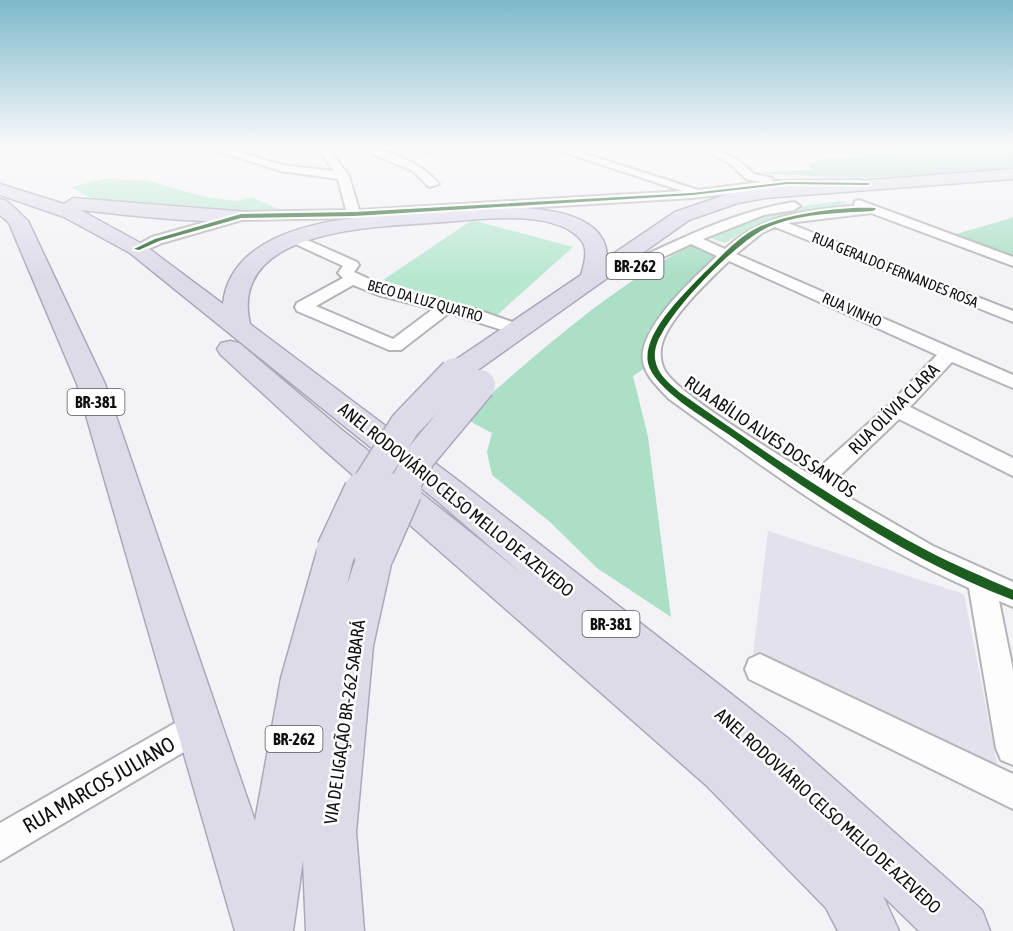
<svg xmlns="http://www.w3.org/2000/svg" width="1013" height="931" font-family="'Asap Condensed',sans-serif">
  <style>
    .built { fill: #e3e2ec }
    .green { fill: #b8e7d0 }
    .forest { fill: #abdfc6 }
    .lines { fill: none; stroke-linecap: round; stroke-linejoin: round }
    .minor-casing { stroke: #b4b3b7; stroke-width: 4 }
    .highway-casing { stroke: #aaa8b9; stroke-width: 3 }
    .minor { fill: #fdfdfe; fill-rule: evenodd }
    .highway { fill: #dedbe9; fill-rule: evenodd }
    .highway-bridge-far1-casing { stroke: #aaa8b9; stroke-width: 33; stroke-linecap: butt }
    .highway-bridge-casing { stroke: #aaa8b9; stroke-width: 42; stroke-linecap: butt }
    .highway-bridge-far1 { stroke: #dedbe9; stroke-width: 30 }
    .highway-bridge { stroke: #dedbe9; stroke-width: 39 }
    .cycleway-casing { stroke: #fff; stroke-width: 4 }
    .cycleway { fill: #1b5e20; fill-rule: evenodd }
    .labels { text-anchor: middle; stroke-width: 5; stroke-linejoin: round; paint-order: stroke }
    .far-street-label { font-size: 15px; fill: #0f0f12; stroke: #fff }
    .shield { fill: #fff; stroke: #575759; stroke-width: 1.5 }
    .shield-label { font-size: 16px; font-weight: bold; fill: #0f0f12 }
    .street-label { font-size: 18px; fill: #0f0f12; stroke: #fff }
    .near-street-label { font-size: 21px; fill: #0f0f12; stroke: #fff }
  </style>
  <rect width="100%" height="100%" fill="#f3f3f7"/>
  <path class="built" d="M768 531 964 594 998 768 753 655Z"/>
  <g class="green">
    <path d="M103 179 146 180 205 197 238 201 252 197 285 212 208 213 98 202 71 187Z"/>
    <path d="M843 201 852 207C806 211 765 218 725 243L708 237C751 213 796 206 843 201Z"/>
    <path d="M472 220 573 247 495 317 383 280Z"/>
  </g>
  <g class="forest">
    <path d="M927 148H1013V170L858 178 749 173 812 170 809 164 822 159 909 154Z"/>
    <path d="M1013 217V256L956 234 1005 220Z"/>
    <path d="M689 246 707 247 716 254 648 331V366L633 376 648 437 671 617 597 568 550 522 492 475 487 452 492 433 464 418C535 355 605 292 689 246Z"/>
  </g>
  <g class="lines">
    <g class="minor-casing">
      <g id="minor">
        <path d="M208 148H225L282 165 334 171 318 148H328L349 176 359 210 682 191 551 148H567L698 190 761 182 746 179 729 163 700 148H714L737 159 754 174 772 178 773 181 860 180 866 184 860 188 787 187 692 198 354 218 242 220 162 243 142 252H132L130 249 152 237 241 212 346 210 338 179 281 171Z"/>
        <path d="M358 148C386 148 421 162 439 184L429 187 413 171Z"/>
        <path d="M416 148H428L431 152 422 154Z"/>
        <path d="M859 200 1013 257V266L871 213 788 223 1013 311V322L775 227 762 233 736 254 1013 375V388L952 362 910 407 1013 458V476L899 419 829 486 933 546 1013 582V607L999 601 1013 670V765L1001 760 996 748 969 588C860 540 765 468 669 399 659 388 645 376 643 361 638 328 695 277 717 256L691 244 642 267H632L630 264 632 261C685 237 736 211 794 202L800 206 794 210 764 215 703 239 725 249C762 215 806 210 854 206L855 201ZM729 261 937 355 890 404 811 475C781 456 680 396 665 371 661 364 660 356 661 348 665 321 709 280 729 261Z"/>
        <path d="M296 235 357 262 359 265 354 272 389 288 475 309 524 326 527 330 518 335 449 313 401 350H389L297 311 295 307 297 303 343 278 338 273 343 266 291 242 289 239ZM353 285 378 295 433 309 393 339 316 306Z"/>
        <path d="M760 654 1013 774V809L749 679 745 669 749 659Z"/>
        <path d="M198 710 209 715 214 726 209 737 0 861V823Z"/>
      </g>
    </g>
    <g class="highway-casing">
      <g id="highway">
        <path d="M1013 169V179L765 198 738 203 689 220 465 379 455 382 445 379 441 373 445 367 581 275C584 265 589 249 581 240 553 206 469 221 430 223 371 227 228 230 250 324L460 482 790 740 982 910 990 931H919L883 896 899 931H838L826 908 706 785 320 446 221 355 217 349 221 343 230 341 239 343 342 430 520 572 436 500 130 253 64 217 0 195V184L64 204 73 198 248 212 251 216C241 230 104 212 80 210L144 245 223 304C232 219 364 216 426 212 467 209 607 191 607 258L675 212 728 194 765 188Z"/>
        <path d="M0 199 7 201 28 221 105 384 255 821 281 678 317 551 323 540 336 535 349 540 355 551 347 585 361 544 374 539 387 544 393 555 373 646 356 832 364 931H306L303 860 293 931H235L77 384 9 223 0 215Z"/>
      </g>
    </g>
    <use href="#minor" class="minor"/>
    <use href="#highway" class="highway"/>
    <g class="highway-bridge-far1-casing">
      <g id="highway-bridge-far1">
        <path d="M363 492 405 425 455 373"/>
        <path d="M401 492 420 457 480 385"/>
      </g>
    </g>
    <g class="highway-bridge-casing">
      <g id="highway-bridge">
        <path d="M336 551 364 491"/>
        <path d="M374 555 402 491"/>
      </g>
    </g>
    <use href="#highway-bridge-far1" class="highway-bridge-far1"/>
    <use href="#highway-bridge" class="highway-bridge"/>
    <g class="cycleway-casing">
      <g id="cycleway">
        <path d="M787 182 868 183 870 184 868 185 787 184 692 195 354 216 241 218 159 241 139 250 134 249 155 239 241 214 354 212 692 193Z"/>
        <path d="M875 208 876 209 873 211C840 213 805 213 773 225 740 237 679 302 662 333 657 341 654 350 655 359 657 374 669 383 679 392 759 448 839 504 926 550 954 565 984 577 1013 590V600C910 561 817 497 728 434 706 419 654 389 648 363 642 333 685 293 704 273 720 258 736 239 755 229 783 214 844 206 875 208Z"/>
      </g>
    </g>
    <use href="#cycleway" class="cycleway"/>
  </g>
  <linearGradient id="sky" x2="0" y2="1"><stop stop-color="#7db9cb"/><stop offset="0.53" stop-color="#fafafb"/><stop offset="1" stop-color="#fafafb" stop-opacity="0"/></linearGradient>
  <rect width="1013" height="278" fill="url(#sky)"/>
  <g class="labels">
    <g class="far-street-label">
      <text transform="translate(895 270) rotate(22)" y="5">RUA GERALDO FERNANDES ROSA</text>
      <text transform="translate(425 301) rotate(16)" y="5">BECO DA LUZ QUATRO</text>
      <text transform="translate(852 310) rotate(24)" y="5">RUA VINHO</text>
    </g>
    <g class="shield">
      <rect x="606.5" y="253" width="57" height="26" rx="4.5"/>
      <rect x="67.5" y="389" width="57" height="26" rx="4.5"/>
      <rect x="582.5" y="611" width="57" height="26" rx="4.5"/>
      <rect x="265.5" y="726" width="57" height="26" rx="4.5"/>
    </g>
    <g class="shield-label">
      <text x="635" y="272">BR-262</text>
      <text x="96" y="408">BR-381</text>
      <text x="611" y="630">BR-381</text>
      <text x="294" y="745">BR-262</text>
    </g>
    <g class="street-label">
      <text transform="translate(894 409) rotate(-45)" y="6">RUA OLÍVIA CLARA</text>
      <text transform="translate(770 437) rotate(34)" y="6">RUA ABÍLIO ALVES DOS SANTOS</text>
      <text transform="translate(456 500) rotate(39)" y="6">ANEL RODOVIÁRIO CELSO MELLO DE AZEVEDO</text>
      <text transform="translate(345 722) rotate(-82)" y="6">VIA DE LIGAÇÃO BR-262 SABARÁ</text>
      <text transform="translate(828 811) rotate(42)" y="6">ANEL RODOVIÁRIO CELSO MELLO DE AZEVEDO</text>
    </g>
    <g class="near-street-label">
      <text transform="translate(99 785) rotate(-30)" y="7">RUA MARCOS JULIANO</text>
    </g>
  </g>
</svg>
